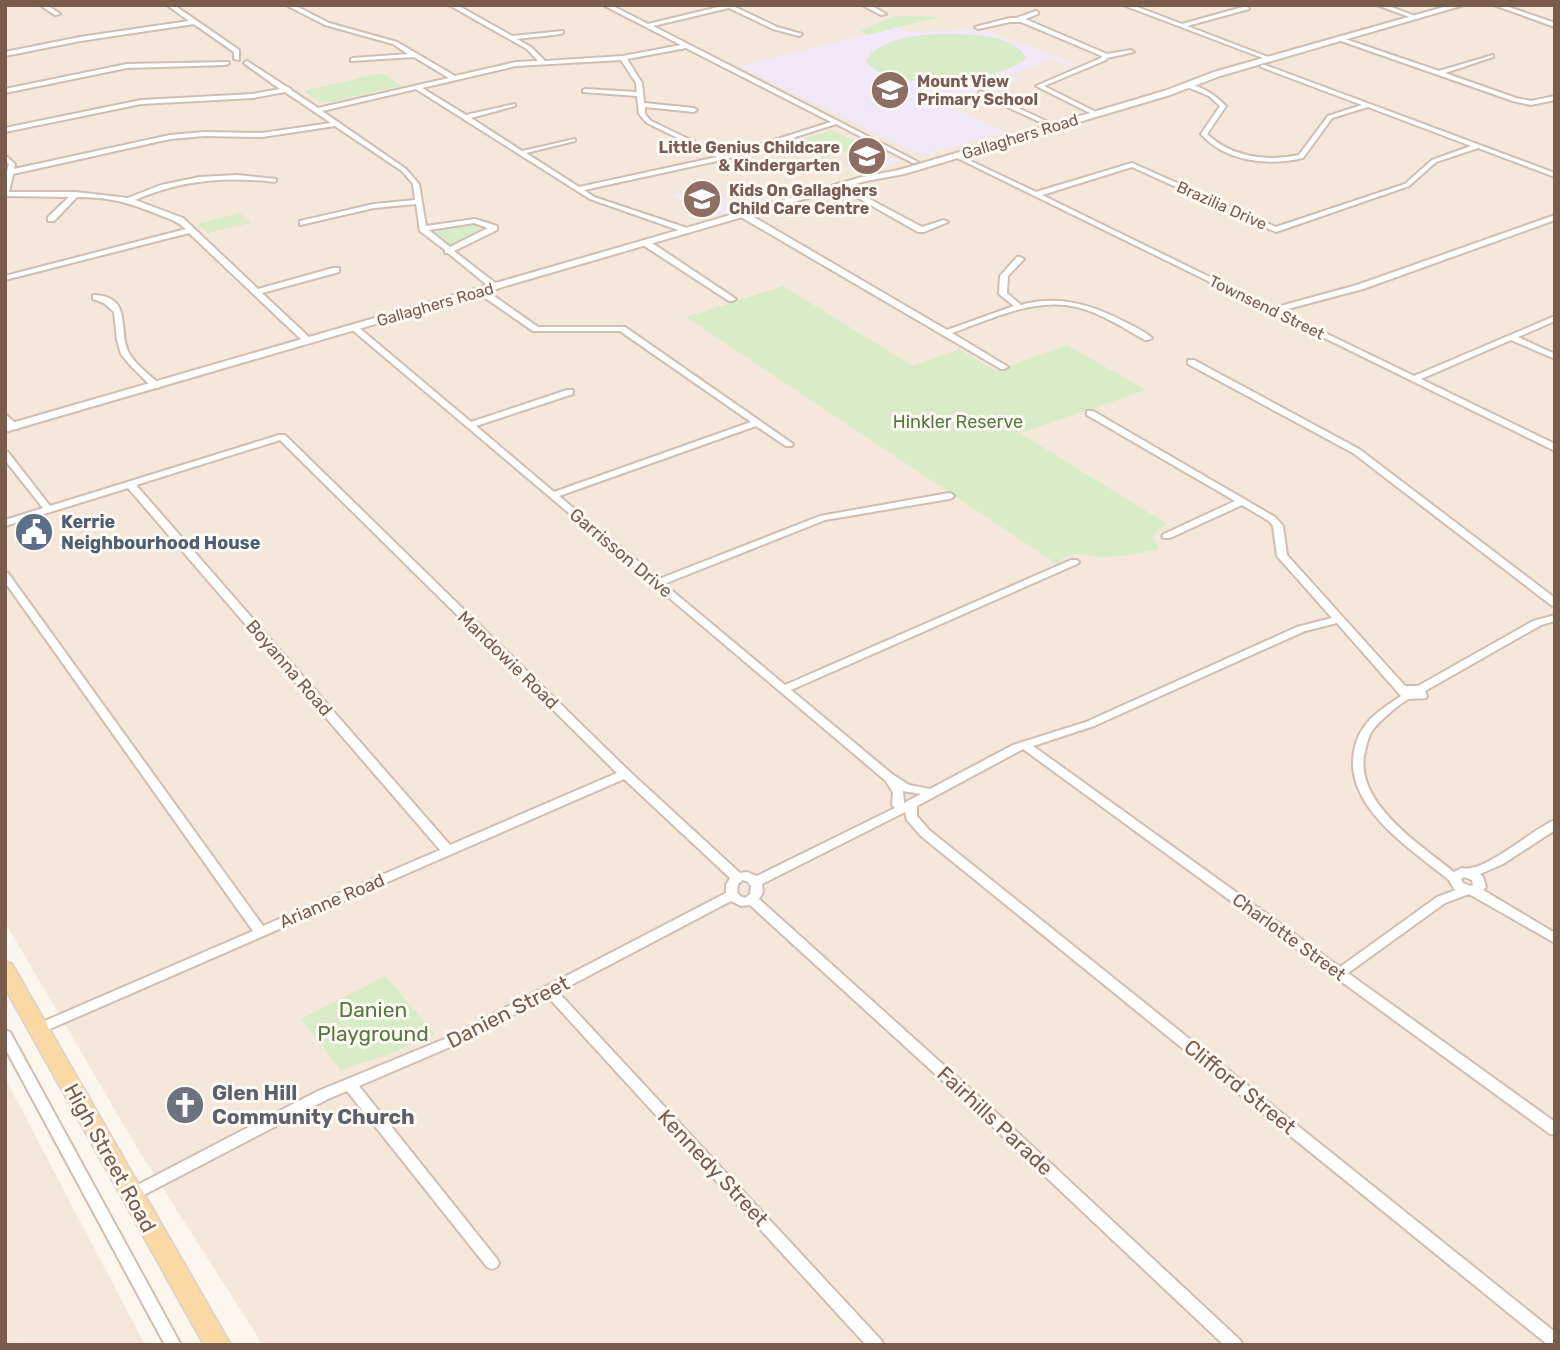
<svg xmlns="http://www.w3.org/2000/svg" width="1560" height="1350" font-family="Rubik,sans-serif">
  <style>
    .residential { fill: #f5e8da }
    .education { fill: #f3e8fa }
    .green { fill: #d8ecc9 }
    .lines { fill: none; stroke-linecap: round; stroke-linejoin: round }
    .minor-casing { stroke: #d1beb0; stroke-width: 4 }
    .tertiary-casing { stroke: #d1beb0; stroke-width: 4 }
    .primary-casing { stroke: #dad1cd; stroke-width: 3 }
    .minor { fill: #fff; fill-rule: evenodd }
    .tertiary { fill: #fff; fill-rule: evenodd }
    .primary { fill: #fbd9a5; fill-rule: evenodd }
    .labels { text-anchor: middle; stroke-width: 6; stroke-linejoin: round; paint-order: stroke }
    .far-education-label { font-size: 16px; font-weight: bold; fill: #785e54; stroke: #fffaf3; text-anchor: start }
    .far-street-label { font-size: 16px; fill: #7a5c4d; stroke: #fffaf3 }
    .park-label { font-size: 18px; fill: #537a41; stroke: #fffaf3 }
    .service-label { font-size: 18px; font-weight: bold; fill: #4e5e75; stroke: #fffaf3; text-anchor: start }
    .street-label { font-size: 18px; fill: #7a5c4d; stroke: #fffaf3 }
    .near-park-label { font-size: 21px; fill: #537a41; stroke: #fffaf3 }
    .near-street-label { font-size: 21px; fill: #7a5c4d; stroke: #fffaf3 }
    .near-worship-label { font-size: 21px; font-weight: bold; fill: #5b616d; stroke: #fffaf3; text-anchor: start }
  </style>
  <rect width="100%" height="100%" fill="#fdf6ec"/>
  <g class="residential">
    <path d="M5 5H1555V1345H263L136 1146 5 922Z"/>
    <path d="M5 1078 145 1345H5Z"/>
  </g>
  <g class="education">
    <path d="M896 27 907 32 985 30 1075 64 1069 66 1052 59 1011 75 1020 79 1008 83 1011 85 945 104 1005 132 929 154 913 152 739 66Z"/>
    <path d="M866 146 899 162 874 170 842 152Z"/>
    <path d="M703 187 710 191 740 209 709 217 672 195Z"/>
  </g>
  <g class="green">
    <path d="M894 16 939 17 868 35 860 31Z"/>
    <path d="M942 34C966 34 1016 33 1026 59 999 82 886 94 866 61 881 37 917 35 942 34Z"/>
    <path d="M382 73 402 86 331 102H320L304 91Z"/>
    <path d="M831 130 866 146 817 160 788 144Z"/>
    <path d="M240 213 251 223 208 233 197 224Z"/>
    <path d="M474 224 482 225 484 230 458 244H445L434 233 442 228Z"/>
    <path d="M783 286 913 366 959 349 996 371 1067 345 1146 390 1020 433 1167 524 1158 529 1153 539 1160 549C1143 552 1126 556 1109 557 1091 559 1073 546 1057 564L686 317Z"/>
    <path d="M385 976 435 1034 387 1055 341 1070 301 1019Z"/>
  </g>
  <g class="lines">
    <g class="minor-casing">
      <g id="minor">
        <path d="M40 5H47L60 14 55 15Z"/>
        <path d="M167 5H174L239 50V60L234 59V52L194 24 80 41 5 56V52L80 37 189 21Z"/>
        <path d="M286 5H294L329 23 397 42 455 76 516 62 538 61 527 49 449 5H457L512 36 563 31V33L561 34 517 39 531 47 545 61 623 56 681 45 603 5H611L648 24 727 5H738L735 7 777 27 802 34 799 36 773 29 729 8 653 26 918 162 913 163 836 124 726 159 584 190 594 197 690 229 691 231 687 233 590 199 416 89 322 111 406 169 419 184 426 226 475 219 497 226V230L454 251 498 285V289H492L448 253H445V250L420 231 416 204 374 208 300 225V221L374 204 415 200 413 184 402 171 335 126 262 137 204 136 170 139 13 174 9 192H76L128 198 161 185 200 177 237 175 276 179V181L274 182C226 176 180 180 135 200L183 218 258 289 333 268H339V272L262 293 311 339V343H305L189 233 5 280V276L186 229C177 221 168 218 157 214 127 202 109 197 77 197L54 221H48V217L69 197 5 196V178L9 164 5 161V155L15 164 14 169 170 135 204 132 262 133 331 123 285 92 253 98 141 104 5 132V128L141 100 253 94 280 89 245 64 244 63 247 61 287 87 290 88 291 90 318 108 449 78 414 57 351 61V59L353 58 408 54 393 44 325 25ZM686 48 831 122 724 156 651 121 645 114V107L694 112 697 110 694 108 644 103 642 83 627 59ZM621 60 636 83 637 92 585 89 583 90V92L637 96 639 114 647 123 717 157 579 187 526 153 575 141V139L522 151 471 118 515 106V104L466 115 422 88 516 66ZM474 223 488 228 450 247 429 230Z"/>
        <path d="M862 5H870L886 14 881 15Z"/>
        <path d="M1123 5H1132L1182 24 1243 7 1240 5H1247L1249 9 1187 26 1273 59 1268 60Z"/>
        <path d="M1377 5H1386L1420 18 1415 19Z"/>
        <path d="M1494 5H1503L1555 23V27Z"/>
        <path d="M1036 11 1038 12V14L1025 19 1107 54 1131 50 1134 52 1107 58 1106 60 1044 86 1098 113V115H1094L1036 86 1101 58 1102 56 1021 22H1010L978 29 975 27 1010 18H1016Z"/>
        <path d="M1341 39H1345L1439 71 1493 55V57L1445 73 1516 98 1531 101 1555 96V100L1531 105 1513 101 1341 41Z"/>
        <path d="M228 62 229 63 226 65 127 68 5 93V89L127 64Z"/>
        <path d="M1261 65H1265L1555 173V177L1478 148 1436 162 1409 186 1276 232 1132 167 1042 195 1273 308 1357 285 1555 215V220L1363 289 1280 311 1414 376 1555 316V321L1518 337 1555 354V359L1511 340 1421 379 1555 444V451L953 156 958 155 1036 192 1132 163 1276 227 1405 184 1432 160 1471 146 1368 107 1332 118 1303 158C1268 166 1226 162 1201 134L1220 106 1209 96 1185 86V84C1201 85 1215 95 1226 106L1207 134C1231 157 1267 162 1299 155L1328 116 1362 105 1261 67Z"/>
        <path d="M981 91 1055 125 1056 126 1051 127 979 94V92Z"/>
        <path d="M841 184 922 227 944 220 948 222 924 232H918L839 187 838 186Z"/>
        <path d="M741 213H747L947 330 1014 306 999 294 1000 276 1017 257H1020L1024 259 1008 276 1007 293 1021 305C1058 295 1090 304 1123 321 1133 326 1144 331 1152 338L1148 340H1145C1124 328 1101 313 1077 307 1034 297 991 319 952 333L1008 367 1004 369H1001L741 217Z"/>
        <path d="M643 241H649L736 299 732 301H729L643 245Z"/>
        <path d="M478 289H484L538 327H625L793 444 792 446H786L756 426 559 496 659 579 820 516 949 493 952 494 954 496 952 498 949 499 825 520 664 584 785 685 1071 560H1077L1079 562 1077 564 791 690 892 774 909 785 930 789 1013 745 1086 722 1297 627 1332 618 1277 556 1273 526 1269 521 1242 505 1170 538H1164L1162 536 1164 534 1235 501 1087 415V411H1093L1275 517 1283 526 1287 555 1405 686H1418L1533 621 1555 615V621L1541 625 1425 691 1427 696 1426 698C1421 699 1414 698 1409 699 1401 702 1377 723 1372 731 1368 737 1367 744 1365 751 1352 802 1421 845 1454 872L1462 868C1484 874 1532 829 1555 820V830L1503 864 1480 874 1483 877 1486 887 1483 890 1555 933V943L1469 894 1445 903 1348 973 1555 1122V1135L1550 1134 1023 749 917 806V816L929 830 1555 1332V1345H1548L921 836 907 820 905 812 762 884 763 892 759 899 988 1105 1240 1340 1243 1345H1224L978 1113 750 905 741 906 731 901 558 992 881 1340 884 1345H866L548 997 457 1044 359 1086 497 1259 499 1263 497 1267 492 1269 487 1267 347 1091 328 1099 136 1199 131 1201 126 1199 124 1195 126 1191 318 1091 447 1038 726 893V885L730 878 624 779 43 1032 38 1034 33 1032 31 1029 33 1026 253 931 5 582V572L8 573 263 926 440 850 128 488 5 526V520L43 508 5 460V451L8 452 50 506 279 435H285L629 771 740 873 747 872 757 876 895 808 892 805 893 793 886 781 350 328 351 326H357L471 422 567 390H573V394L476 426 554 492 751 422 620 331H533L478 293ZM280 440 617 773 450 845 136 485ZM1337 623 1401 696C1389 704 1376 712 1367 723 1361 730 1357 738 1355 747 1340 805 1411 849 1449 880L1454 889 1456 890 1437 897 1340 967 1033 746 1094 726 1305 631ZM903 791 921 794 904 803ZM1464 877 1472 880 1473 885 1470 886 1463 883 1461 879ZM743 880 748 882 751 886 750 894 745 898 740 896 737 892 738 884Z"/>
        <path d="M93 295C133 296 118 329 128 351 134 364 149 374 159 384V388H153L130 365 121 354 117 340 114 312 104 303 93 299Z"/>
        <path d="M1188 360H1194L1359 449 1555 598V606L1551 605 1353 453 1188 364Z"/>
        <path d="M5 414 18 425V429H12L5 422Z"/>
        <path d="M5 1030 10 1032 181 1345H165L5 1048Z"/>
      </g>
    </g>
    <g class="tertiary-casing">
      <path id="tertiary" d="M1451 5H1464L1220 76 1170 95 904 174 866 181 5 432V425L862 177 899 170 1164 91 1214 72Z"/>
    </g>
    <g class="primary-casing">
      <path id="primary" d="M5 961 12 964 231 1345H204L5 988Z"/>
    </g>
    <use href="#minor" class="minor"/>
    <use href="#tertiary" class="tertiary"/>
    <use href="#primary" class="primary"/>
  </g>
  <defs>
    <g id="school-disc" transform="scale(2.0125)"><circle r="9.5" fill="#8d6e63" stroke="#fffaf3"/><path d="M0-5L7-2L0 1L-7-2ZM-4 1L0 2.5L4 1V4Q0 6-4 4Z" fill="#fff"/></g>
    <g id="civic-disc" transform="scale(2.0125)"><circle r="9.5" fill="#5c6f8a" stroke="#fffaf3"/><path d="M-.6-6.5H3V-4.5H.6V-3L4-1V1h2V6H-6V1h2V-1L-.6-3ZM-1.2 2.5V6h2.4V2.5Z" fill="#fff"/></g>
    <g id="church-disc" transform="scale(2.0125)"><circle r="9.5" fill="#6b7280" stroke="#fffaf3"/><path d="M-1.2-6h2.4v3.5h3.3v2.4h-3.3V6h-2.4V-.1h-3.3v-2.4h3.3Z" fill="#fff"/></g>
  </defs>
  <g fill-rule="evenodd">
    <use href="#school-disc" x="890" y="90"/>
    <use href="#school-disc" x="867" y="156"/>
    <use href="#school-disc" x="702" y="199"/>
    <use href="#civic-disc" x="34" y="532"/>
    <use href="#church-disc" x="185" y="1105"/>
  </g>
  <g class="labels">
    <g class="far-education-label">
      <text x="917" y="87">Mount View<tspan x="917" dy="18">Primary School</tspan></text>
      <text x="840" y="153" text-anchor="end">Little Genius Childcare<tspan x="840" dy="18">&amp; Kindergarten</tspan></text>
      <text x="729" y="196">Kids On Gallaghers<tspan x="729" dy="18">Child Care Centre</tspan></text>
    </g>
    <g class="far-street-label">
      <text transform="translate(1020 136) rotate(-17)" y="6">Gallaghers Road</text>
      <text transform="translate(1222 205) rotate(24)" y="6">Brazilia Drive</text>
      <text transform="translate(435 304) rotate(-16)" y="6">Gallaghers Road</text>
      <text transform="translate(1267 307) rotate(26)" y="6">Townsend Street</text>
    </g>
    <g class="park-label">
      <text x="958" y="428">Hinkler Reserve</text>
    </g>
    <g class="service-label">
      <text x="61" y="528">Kerrie<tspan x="61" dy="21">Neighbourhood House</tspan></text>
    </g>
    <g class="street-label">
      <text transform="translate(621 553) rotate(40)" y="6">Garrisson Drive</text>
      <text transform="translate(508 660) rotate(44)" y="6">Mandowie Road</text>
      <text transform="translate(289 668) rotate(49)" y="6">Boyanna Road</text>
      <text transform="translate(332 901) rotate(-23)" y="6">Arianne Road</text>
      <text transform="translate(1289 937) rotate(36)" y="6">Charlotte Street</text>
    </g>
    <g class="near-park-label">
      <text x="373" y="1017">Danien<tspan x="373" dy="24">Playground</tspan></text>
    </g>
    <g class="near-street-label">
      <text transform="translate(508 1012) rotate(-27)" y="7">Danien Street</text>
      <text transform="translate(1240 1087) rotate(39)" y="7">Clifford Street</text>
      <text transform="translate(995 1121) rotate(43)" y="7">Fairhills Parade</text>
      <text transform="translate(110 1158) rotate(61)" y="7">High Street Road</text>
      <text transform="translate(713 1168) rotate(47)" y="7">Kennedy Street</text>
    </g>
    <g class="near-worship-label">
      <text x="212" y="1100">Glen Hill<tspan x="212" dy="24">Community Church</tspan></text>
    </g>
  </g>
  <rect width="1560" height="1350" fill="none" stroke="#7a5c4d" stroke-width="14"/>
</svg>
